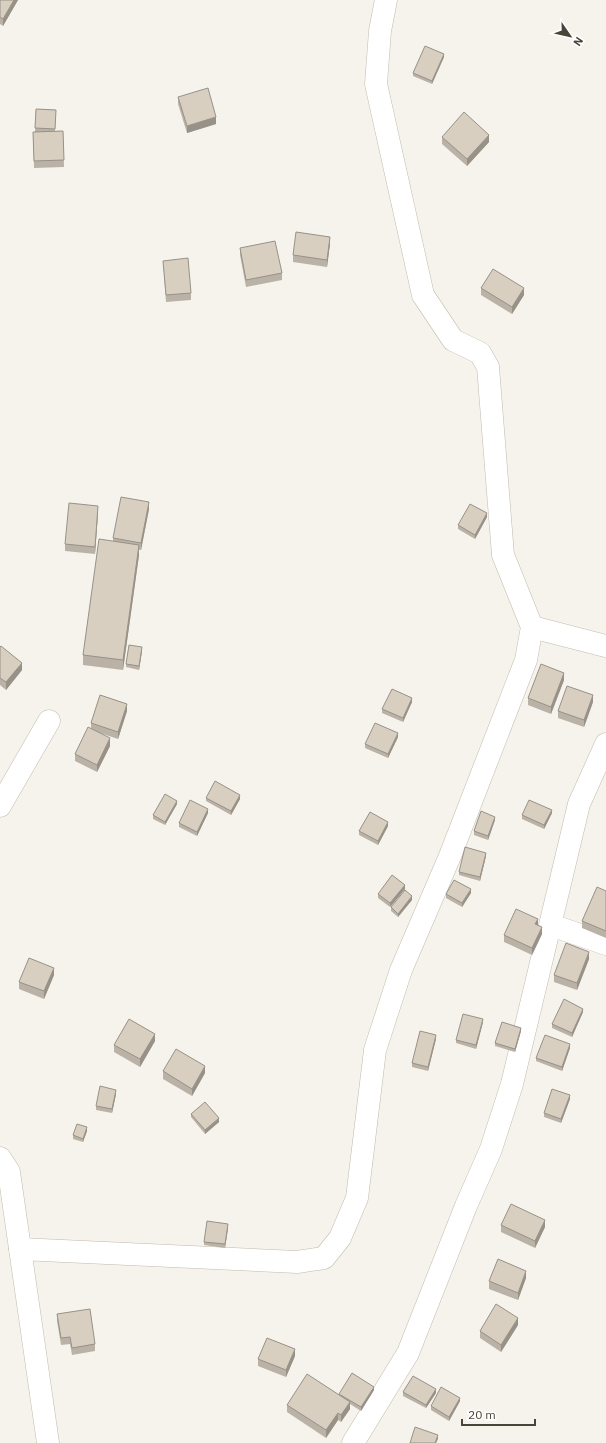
<svg xmlns="http://www.w3.org/2000/svg" width="606" height="1443" font-family="'IBM Plex Sans',sans-serif">
  <style>
    .lines { fill: none; stroke-linecap: round; stroke-linejoin: round }
    .minor-casing { stroke: #c2bbae; stroke-width: 23 }
    .minor { stroke: #fff; stroke-width: 22 }
    .wall { fill: #bab2a6 }
    .shaded-wall { fill: #979187 }
    .building { fill: #d8cfc1; stroke: #979187 }
  </style>
  <rect width="100%" height="100%" fill="#f6f3ec"/>
  <g class="lines">
    <g class="minor-casing">
      <g id="minor">
        <path d="M532 627 606 646"/>
        <path d="M0 806 49 721"/>
        <path d="M551 925 606 944"/>
        <path d="M0 1158 9 1172 48 1443"/>
        <path d="M20 1249 297 1262 324 1258 340 1238 357 1198 375 1050 401 970 450 856 526 660 532 627 503 555 488 367 480 353 453 340 423 295 376 84 380 31 386 0"/>
        <path d="M353 1443 408 1353 466 1206 491 1149 512 1084 579 804 606 744"/>
      </g>
    </g>
    <use href="#minor" class="minor"/>
  </g>
  <g class="wall">
    <path d="M0 0H18L3 26 0 24Z"/>
    <path d="M444 57 432 84 413 76V73Z"/>
    <path d="M178 97 216 124 187 133 178 104Z"/>
    <path d="M36 109 56 110 55 131H63L64 167 34 168 33 132H35Z"/>
    <path d="M442 137 489 142 467 166 442 144Z"/>
    <path d="M330 244 327 267 293 262V255Z"/>
    <path d="M240 248 282 273V280L246 287 240 255Z"/>
    <path d="M163 261 191 293V300L166 302Z"/>
    <path d="M481 288 524 295 512 314 481 295Z"/>
    <path d="M149 509 141 550H139V555L123 670 83 665V655L113 541V538Z"/>
    <path d="M98 513 95 554 65 551V544Z"/>
    <path d="M487 517 475 539 458 529V525Z"/>
    <path d="M0 647 22 670 6 690 0 685Z"/>
    <path d="M142 651 139 670 126 667V664Z"/>
    <path d="M564 680 551 714 528 705V698Z"/>
    <path d="M412 702 403 722 382 713V709Z"/>
    <path d="M593 702 584 727 558 718V711Z"/>
    <path d="M127 711 118 739 100 733 110 746 97 772 75 761V754L91 728V723Z"/>
    <path d="M398 737 388 758 365 748V744Z"/>
    <path d="M206 798 240 799 231 815 206 801Z"/>
    <path d="M177 804 165 825 153 819V815Z"/>
    <path d="M208 813 197 836 179 827V823Z"/>
    <path d="M552 813 544 829 522 819V815Z"/>
    <path d="M495 820 488 840 474 835V831Z"/>
    <path d="M388 826 378 845 359 835V831Z"/>
    <path d="M486 856 480 881 459 875V872Z"/>
    <path d="M405 889 390 907 378 898V894Z"/>
    <path d="M606 891V938L582 928V921Z"/>
    <path d="M471 893 462 907 446 898V894Z"/>
    <path d="M412 900 398 917 391 911V907Z"/>
    <path d="M542 934 532 955 504 942V935Z"/>
    <path d="M589 959 577 990 554 982V975Z"/>
    <path d="M54 975 44 999 19 989V982Z"/>
    <path d="M583 1012 572 1037 552 1028V1024Z"/>
    <path d="M483 1022 476 1049 456 1043V1040Z"/>
    <path d="M521 1031 515 1052 495 1046V1043Z"/>
    <path d="M436 1039 428 1071 412 1067V1063Z"/>
    <path d="M155 1041 140 1067 114 1052V1045Z"/>
    <path d="M570 1048 562 1071 536 1061V1058Z"/>
    <path d="M163 1071 205 1073 192 1096 163 1079Z"/>
    <path d="M116 1094 112 1113 96 1110V1106Z"/>
    <path d="M570 1099 561 1123 544 1117V1113Z"/>
    <path d="M191 1114 219 1122 205 1134 191 1117Z"/>
    <path d="M87 1131 83 1142 73 1139V1135Z"/>
    <path d="M501 1225 545 1227 535 1248 501 1232Z"/>
    <path d="M228 1228 225 1248 204 1245V1242Z"/>
    <path d="M526 1278 518 1300 489 1289V1281Z"/>
    <path d="M57 1314 95 1344V1351L72 1355 70 1344 61 1345 57 1321Z"/>
    <path d="M518 1325 501 1352 480 1338V1331Z"/>
    <path d="M295 1356 286 1377 258 1366V1359Z"/>
    <path d="M374 1390 361 1411 350 1404V1409L341 1422 338 1420 326 1438 287 1412V1405L339 1395Z"/>
    <path d="M403 1392 436 1393 426 1408 403 1396Z"/>
    <path d="M460 1401 449 1421 431 1410V1406Z"/>
  </g>
  <g class="shaded-wall">
    <path d="M14 0H18L3 26V19Z"/>
    <path d="M444 54V57L432 84V81Z"/>
    <path d="M216 117V124L187 133V126Z"/>
    <path d="M489 135V142L467 166V159Z"/>
    <path d="M330 237V244L327 267V260Z"/>
    <path d="M524 288V295L512 314V307Z"/>
    <path d="M149 502V509L141 550V543Z"/>
    <path d="M98 506V513L95 554V547Z"/>
    <path d="M487 513V517L475 539V535Z"/>
    <path d="M139 545V555L123 670V660Z"/>
    <path d="M142 647V651L139 670V666Z"/>
    <path d="M22 663V670L6 690V682Z"/>
    <path d="M564 673V680L551 714V707Z"/>
    <path d="M593 695V702L584 727V720Z"/>
    <path d="M412 698V702L403 722V718Z"/>
    <path d="M127 704V711L118 739V732Z"/>
    <path d="M398 733V737L388 758V754Z"/>
    <path d="M110 738V746L97 772V765Z"/>
    <path d="M240 795V799L231 815V811Z"/>
    <path d="M177 801V804L165 825V822Z"/>
    <path d="M208 809V813L197 836V832Z"/>
    <path d="M552 810V813L544 829V825Z"/>
    <path d="M495 817V820L488 840V836Z"/>
    <path d="M388 822V826L378 845V841Z"/>
    <path d="M486 853V856L480 881V877Z"/>
    <path d="M405 885V889L390 907V903Z"/>
    <path d="M471 889V893L462 907V903Z"/>
    <path d="M412 896V900L398 917V914Z"/>
    <path d="M538 919V926L535 924Z"/>
    <path d="M542 927V934L532 955V948Z"/>
    <path d="M589 952V959L577 990V983Z"/>
    <path d="M54 968V975L44 999V991Z"/>
    <path d="M583 1009V1012L572 1037V1033Z"/>
    <path d="M483 1019V1022L476 1049V1045Z"/>
    <path d="M521 1028V1031L515 1052V1049Z"/>
    <path d="M155 1034V1041L140 1067V1059Z"/>
    <path d="M436 1035V1039L428 1071V1067Z"/>
    <path d="M570 1044V1048L562 1071V1067Z"/>
    <path d="M205 1066V1073L192 1096V1089Z"/>
    <path d="M116 1090V1094L112 1113V1109Z"/>
    <path d="M570 1095V1099L561 1123V1119Z"/>
    <path d="M219 1118V1122L205 1134V1130Z"/>
    <path d="M87 1127V1131L83 1142V1139Z"/>
    <path d="M545 1220V1227L535 1248V1241Z"/>
    <path d="M228 1224V1228L225 1248V1244Z"/>
    <path d="M526 1271V1278L518 1300V1293Z"/>
    <path d="M518 1318V1325L501 1352V1345Z"/>
    <path d="M295 1349V1356L286 1377V1370Z"/>
    <path d="M374 1387V1390L361 1411V1407Z"/>
    <path d="M436 1389V1393L426 1408V1405Z"/>
    <path d="M460 1398V1401L449 1421V1417Z"/>
    <path d="M350 1402V1409L341 1422V1415Z"/>
    <path d="M338 1413V1420L326 1438V1430Z"/>
    <path d="M438 1435V1439L436 1443H435Z"/>
  </g>
  <g class="building">
    <path d="M0 0H14L3 19 0 17Z"/>
    <path d="M425 46 444 54 432 81 413 73Z"/>
    <path d="M208 88 216 117 187 126 178 97Z"/>
    <path d="M36 109 56 110 55 129 35 128Z"/>
    <path d="M464 112 489 135 467 159 442 137Z"/>
    <path d="M63 131 64 160 34 161 33 132Z"/>
    <path d="M296 232 330 237 327 260 293 255Z"/>
    <path d="M275 241 282 273 246 280 240 248Z"/>
    <path d="M188 258 191 293 166 295 163 261Z"/>
    <path d="M493 269 524 288 512 307 481 288Z"/>
    <path d="M121 497 149 502 141 543 113 538Z"/>
    <path d="M69 503 98 506 95 547 65 544Z"/>
    <path d="M470 504 487 513 475 535 458 525Z"/>
    <path d="M99 539 139 545 123 660 83 655Z"/>
    <path d="M129 645 142 647 139 666 126 664Z"/>
    <path d="M1 646 22 663 6 682 0 678V647Z"/>
    <path d="M541 664 564 673 551 707 528 698Z"/>
    <path d="M567 686 593 695 584 720 558 711Z"/>
    <path d="M392 689 412 698 403 718 382 709Z"/>
    <path d="M100 695 127 704 118 732 91 723Z"/>
    <path d="M375 723 398 733 388 754 365 744Z"/>
    <path d="M88 727 110 738 97 765 75 754Z"/>
    <path d="M215 781 240 795 231 811 206 798Z"/>
    <path d="M165 794 177 801 165 822 153 815Z"/>
    <path d="M190 800 208 809 197 832 179 823Z"/>
    <path d="M529 800 552 810 544 825 522 815Z"/>
    <path d="M481 811 495 817 488 836 474 831Z"/>
    <path d="M370 812 388 822 378 841 359 831Z"/>
    <path d="M465 847 486 853 480 877 459 872Z"/>
    <path d="M392 875 405 885 390 903 378 894Z"/>
    <path d="M454 880 471 889 462 903 446 894Z"/>
    <path d="M597 887 606 891V931L582 921Z"/>
    <path d="M405 890 412 896 398 914 391 907Z"/>
    <path d="M516 909 538 919 535 924 542 927 532 948 504 935Z"/>
    <path d="M566 943 589 952 577 983 554 975Z"/>
    <path d="M29 958 54 968 44 991 19 982Z"/>
    <path d="M564 999 583 1009 572 1033 552 1024Z"/>
    <path d="M463 1014 483 1019 476 1045 456 1040Z"/>
    <path d="M129 1019 155 1034 140 1059 114 1045Z"/>
    <path d="M502 1022 521 1028 515 1049 495 1043Z"/>
    <path d="M420 1031 436 1035 428 1067 412 1063Z"/>
    <path d="M545 1035 570 1044 562 1067 536 1058Z"/>
    <path d="M176 1049 205 1066 192 1089 163 1071Z"/>
    <path d="M100 1086 116 1090 112 1109 96 1106Z"/>
    <path d="M552 1089 570 1095 561 1119 544 1113Z"/>
    <path d="M205 1102 219 1118 205 1130 191 1114Z"/>
    <path d="M77 1124 87 1127 83 1139 73 1135Z"/>
    <path d="M511 1204 545 1220 535 1241 501 1225Z"/>
    <path d="M207 1221 228 1224 225 1244 204 1242Z"/>
    <path d="M498 1259 526 1271 518 1293 489 1281Z"/>
    <path d="M496 1304 518 1318 501 1345 480 1331Z"/>
    <path d="M90 1309 95 1344 72 1348 70 1337 61 1338 57 1314Z"/>
    <path d="M267 1338 295 1349 286 1370 258 1359Z"/>
    <path d="M352 1373 374 1387 361 1407 339 1394Z"/>
    <path d="M307 1374 350 1402 341 1415 338 1413 326 1430 287 1405Z"/>
    <path d="M413 1376 436 1389 426 1405 403 1392Z"/>
    <path d="M441 1387 460 1398 449 1417 431 1406Z"/>
    <path d="M415 1427 438 1435 435 1443H410Z"/>
  </g>
  <g transform="translate(570 36) rotate(124)" stroke="#ffffff" stroke-width="3" paint-order="stroke">
  <path d="M0-3L7 15L0 10L-7 15Z" fill="#4b4439"/>
  <text y="-6" font-size="11" font-weight="bold" text-anchor="middle" fill="#4b4439">N</text>
  </g>
  <path d="M462 1419v6h73v-6" fill="none" stroke="#4b4439" stroke-width="2"/>
  <text x="468" y="1419" font-size="12" fill="#4b4439" stroke="#ffffff" stroke-width="3" paint-order="stroke">20 m</text>
</svg>
